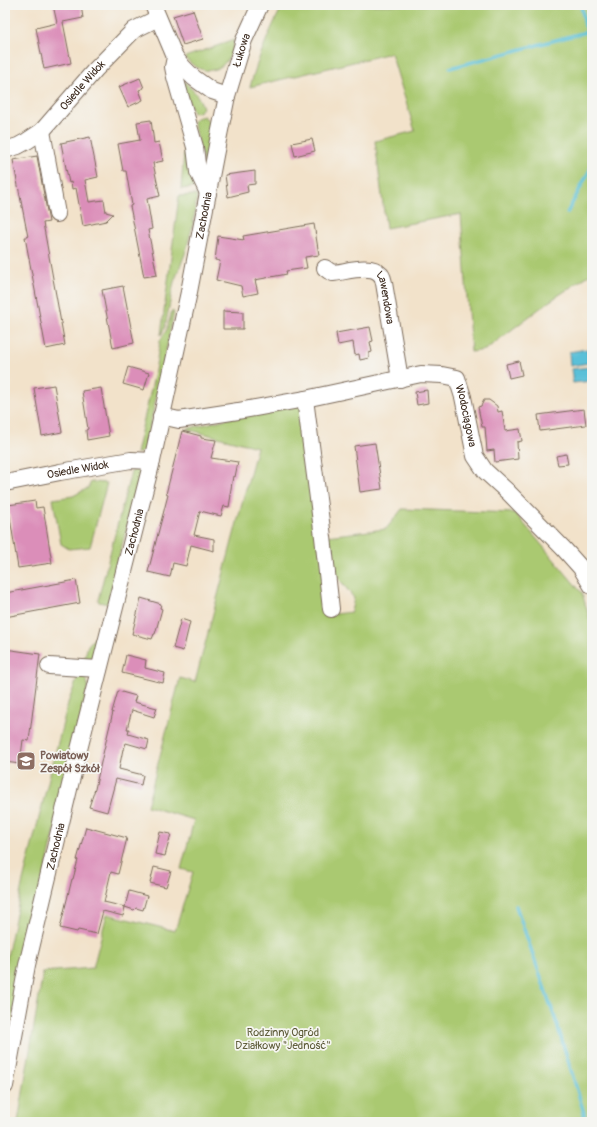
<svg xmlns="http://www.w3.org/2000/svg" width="597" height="1127" font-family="Pangolin,sans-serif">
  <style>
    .green { fill: #aac971; stroke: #727a48 }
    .water { fill: #5ac0d8; stroke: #4a757b }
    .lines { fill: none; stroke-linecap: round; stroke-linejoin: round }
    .stream { stroke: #5ac0d8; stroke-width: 3.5 }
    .building { fill: #db8eb9 }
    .minor-casing { stroke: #7b6a5a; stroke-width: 18 }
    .minor { stroke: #fff; stroke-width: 16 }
    .labels { text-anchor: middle; stroke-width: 3.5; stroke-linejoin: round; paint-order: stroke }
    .street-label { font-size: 11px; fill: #3b2a1e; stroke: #f6f6f2 }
    .education-label { font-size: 11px; font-weight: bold; fill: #785e54; stroke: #f6f6f2; text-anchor: start }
    .park-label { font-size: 11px; fill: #5c5a37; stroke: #f6f6f2 }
  </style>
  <rect width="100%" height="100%" fill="#f6f6f2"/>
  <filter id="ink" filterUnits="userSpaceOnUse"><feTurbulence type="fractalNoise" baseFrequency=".025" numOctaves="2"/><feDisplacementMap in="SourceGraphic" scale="8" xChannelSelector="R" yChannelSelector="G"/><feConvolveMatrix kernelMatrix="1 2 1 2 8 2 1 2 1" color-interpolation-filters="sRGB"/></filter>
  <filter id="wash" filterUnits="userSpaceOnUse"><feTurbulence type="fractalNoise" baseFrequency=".012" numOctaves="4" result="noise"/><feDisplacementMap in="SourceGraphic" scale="16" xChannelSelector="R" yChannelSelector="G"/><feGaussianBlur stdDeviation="0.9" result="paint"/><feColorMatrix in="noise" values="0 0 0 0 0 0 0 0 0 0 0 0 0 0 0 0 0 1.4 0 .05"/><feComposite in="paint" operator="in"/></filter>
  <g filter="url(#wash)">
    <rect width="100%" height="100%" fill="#f2e2ca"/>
    <g class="green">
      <path d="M283 5H592V273L547 303 485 350 471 352 461 214 386 228 375 141 415 131 391 53 250 87C258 58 269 31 283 5Z"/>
      <path d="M234 40C233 47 232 54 227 60 215 77 195 71 185 57Z"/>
      <path d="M179 77C189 86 199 94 203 108L199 112 193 113Z"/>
      <path d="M204 116 209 122 211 130 204 165 193 121 196 118Z"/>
      <path d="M186 128 198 187 181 189Z"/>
      <path d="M197 195 193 224 185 254 174 282 165 327 161 335 179 196Z"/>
      <path d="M172 310 174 313 145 449 141 453H136L154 377 160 341 167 329Z"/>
      <path d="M290 403 301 407 335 614 351 612 354 598 333 571 326 536 386 529 402 509 515 513 582 593 592 627V1122H18L43 972 93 968 107 914 175 931 193 872 181 869 194 820 147 806 180 678 195 682 257 447 186 429Z"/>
      <path d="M135 470 138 471 141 475 117 564 108 604 99 602 98 600 131 472Z"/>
      <path d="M91 482 107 483 90 547 69 549 61 544 53 499 73 496 88 488Z"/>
      <path d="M104 614H105L95 654 93 657 84 660 88 645 99 633Z"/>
      <path d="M82 676 86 679 88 685 5 1049V967L22 885 68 703 77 679Z"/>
    </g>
    <g class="water">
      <path d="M587 349 589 363 570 366 569 352Z"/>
      <path d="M590 367 591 381 573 383 571 369Z"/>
    </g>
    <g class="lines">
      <g class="stream">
        <path d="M581 5 585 26 592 33"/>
        <path d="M450 68 590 31"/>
        <path d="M567 213 592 166"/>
        <path d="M516 906 556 1021 584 1113V1122"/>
      </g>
    </g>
    <g id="blocks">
      <g class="building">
        <path d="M53 5H81L83 18 63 22 71 63 44 69 36 28 57 23Z"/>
        <path d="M193 10 203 39 183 45 173 16Z"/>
        <path d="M140 78 144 88 139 90 143 100 128 107 119 87Z"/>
        <path d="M151 120 154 143 159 142 163 161 153 163 160 196 147 199 152 229 148 230 157 275 144 277 130 206 132 205 126 171H123L118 144 140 140 137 122Z"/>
        <path d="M90 137 98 177 85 180 89 202 104 200 106 212 113 214 106 221 83 226 76 188 72 189 71 182 69 183 61 143Z"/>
        <path d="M312 139 315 151 295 156 292 143Z"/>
        <path d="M37 156 49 222 43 223 65 345 46 349 25 237H28L13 160Z"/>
        <path d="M255 171V184L247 185 248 192 228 197 225 175Z"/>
        <path d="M314 224 319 255 305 257 307 268 286 271 287 274 255 280 258 293 243 296 241 286 216 280 220 261 215 260 218 236 244 240 243 236Z"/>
        <path d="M123 286 134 343 113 348 102 290Z"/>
        <path d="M223 311 243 312V329H223Z"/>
        <path d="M370 327 373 341 370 342 372 352 369 353V358L360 360 359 354 355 355 353 342 338 345 336 333Z"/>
        <path d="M519 361 522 375 509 378 506 364Z"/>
        <path d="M128 367 149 373 144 390 123 384Z"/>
        <path d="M54 385 62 432 42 436 34 388Z"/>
        <path d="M101 388 109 436 87 440 86 430 88 429 82 391Z"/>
        <path d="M427 390 428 403 417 405 415 392Z"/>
        <path d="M484 400H489L497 406 498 412 502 411 505 431 520 429 522 441 517 442 518 459 495 462 494 450 487 451 485 427H482L478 407 481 406Z"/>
        <path d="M584 409 586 425 540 431 538 415Z"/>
        <path d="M182 431 201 436V438L216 440 211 458 238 462 235 477 233 476 230 495H231L229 507 224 506 221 516 200 511 194 535 214 539V551L191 545 186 566 173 563 170 577 148 572 168 495 166 494Z"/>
        <path d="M375 443 382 489 360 492 354 446Z"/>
        <path d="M566 454 568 464 558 465 556 456Z"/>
        <path d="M35 501 36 508 43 507 52 563 18 568 8 505Z"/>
        <path d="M76 580 80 603 5 617V593Z"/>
        <path d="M141 598 161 604 160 608 162 609 155 634H154L152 639 132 634Z"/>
        <path d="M181 619 190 622 183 651 173 648Z"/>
        <path d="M5 649 40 654 29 741 23 740 20 764 5 762Z"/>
        <path d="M126 655 146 660 145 668 165 673 163 683 122 673Z"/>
        <path d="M118 691 136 696 134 702 157 708 154 717 132 710 127 729H129L128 734 149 740 147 749 126 743 124 749H123L119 769 143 775 141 785 116 779 107 812 89 807 95 789 102 758 113 712H112Z"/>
        <path d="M86 827 127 838 118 874 111 872 104 902 125 907 123 916 103 911 97 934 78 930 77 932 60 928 72 879H73L78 860H77Z"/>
        <path d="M160 832 171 834 165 856 155 854Z"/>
        <path d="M154 867 171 871 166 887 150 883Z"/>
        <path d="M129 891 147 896 143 910 136 908 134 910 125 907Z"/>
      </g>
    </g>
  </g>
  <g filter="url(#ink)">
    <use href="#blocks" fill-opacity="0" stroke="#7b6a5a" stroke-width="1"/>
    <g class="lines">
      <g class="minor-casing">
        <g id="minor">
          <path d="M153 5 175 57 183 67 194 78 212 91 227 96"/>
          <path d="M175 57 173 67 175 77 195 147 198 172 208 193"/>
          <path d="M42 131 57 214"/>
          <path id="s1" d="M5 150 18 146 27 141 42 131 95 70 134 30 158 18"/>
          <path id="s2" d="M325 268 329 271 333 273C345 272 371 263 380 274 383 276 383 280 384 283L400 379"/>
          <path d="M305 399 323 537 331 609"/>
          <path id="s3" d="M161 416 179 420 238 411 305 399 421 374 442 375 457 378 463 397 475 456 485 471 508 492 564 549 581 568 592 586"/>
          <path id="s4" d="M5 483 60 472 131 460 152 461"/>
          <path d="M49 666 99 669"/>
          <path id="s5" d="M5 1086 27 965 71 781 152 461 189 292 218 140 227 96 244 40 260 5"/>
        </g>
      </g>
      <use href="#minor" class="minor"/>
    </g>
  </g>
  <defs>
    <g id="school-square" transform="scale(1)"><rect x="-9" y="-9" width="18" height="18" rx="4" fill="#8d6e63" stroke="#f6f6f2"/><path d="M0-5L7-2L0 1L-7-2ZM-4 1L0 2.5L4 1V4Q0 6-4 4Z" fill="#fff"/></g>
  </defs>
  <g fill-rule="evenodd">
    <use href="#school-square" x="26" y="761"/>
  </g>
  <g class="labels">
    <g class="street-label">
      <text dy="4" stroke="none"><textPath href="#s5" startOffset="1063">Łukowa</textPath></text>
      <text dy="4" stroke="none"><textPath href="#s1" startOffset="103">Osiedle Widok</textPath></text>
      <text dy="4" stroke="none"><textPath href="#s5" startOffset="893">Zachodnia</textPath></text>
      <text dy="4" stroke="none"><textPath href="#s2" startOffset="83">Lawendowa</textPath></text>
      <text dy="4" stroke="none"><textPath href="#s3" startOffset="340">Wodociągowa</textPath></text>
      <text dy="4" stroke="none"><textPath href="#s4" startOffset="74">Osiedle Widok</textPath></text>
      <text dy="4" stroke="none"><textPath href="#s5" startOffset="569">Zachodnia</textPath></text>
      <text dy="4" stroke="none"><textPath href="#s5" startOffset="245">Zachodnia</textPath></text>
    </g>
    <g class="education-label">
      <text x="40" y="759">Powiatowy<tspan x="40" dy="13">Zespół Szkół</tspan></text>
    </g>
    <g class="park-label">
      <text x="283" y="1036">Rodzinny Ogród<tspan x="283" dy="13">Działkowy "Jedność"</tspan></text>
    </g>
  </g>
  <rect width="597" height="1127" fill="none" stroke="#f6f6f2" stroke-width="20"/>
</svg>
